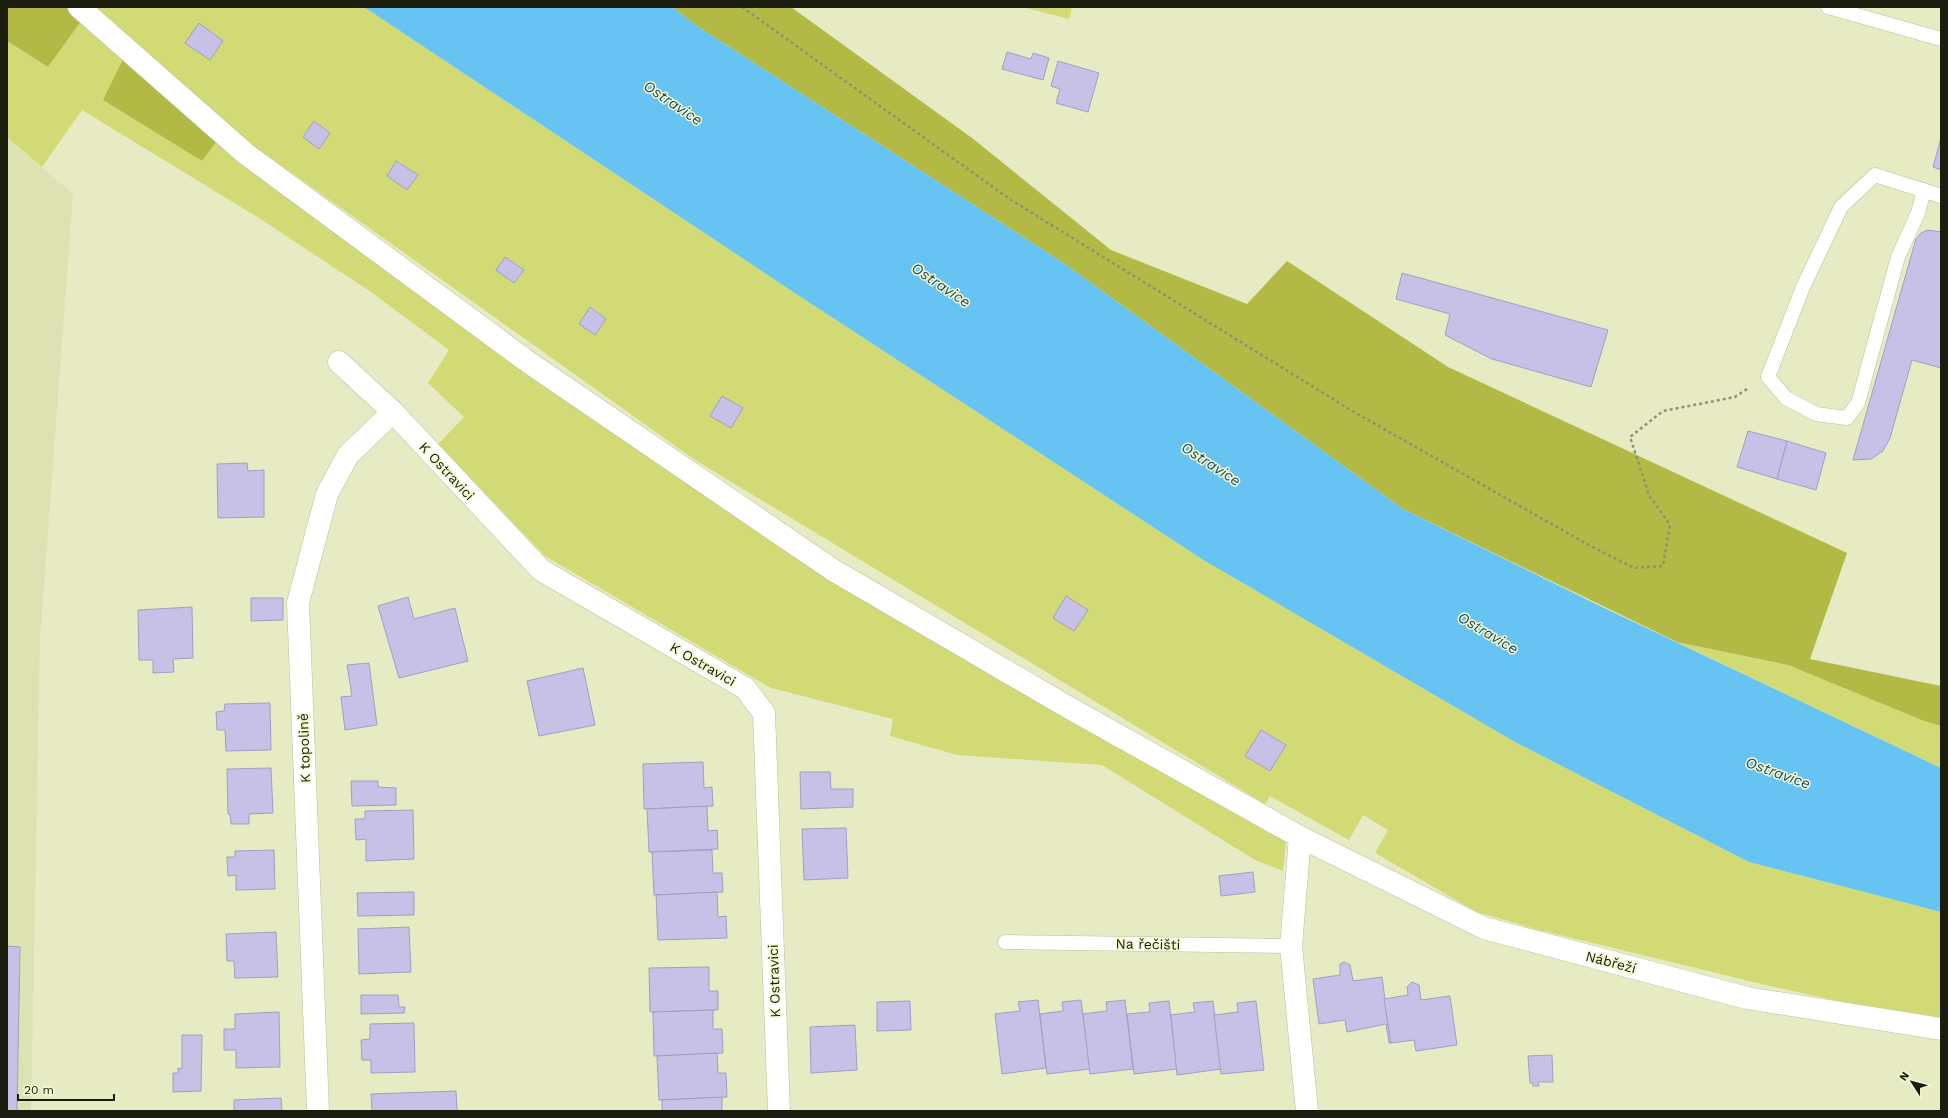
<svg xmlns="http://www.w3.org/2000/svg" width="1948" height="1118" font-family="'Work Sans',sans-serif">
  <style>
    .built { fill: #dde2b2 }
    .green { fill: #d2da75 }
    .forest { fill: #b2b945 }
    .water { fill: #66c3f2 }
    .building { fill: #c7c1e7; stroke: #a39dc2 }
    .lines { fill: none; stroke-linecap: round; stroke-linejoin: round }
    .service-casing { stroke: #bbbf98; stroke-width: 15 }
    .minor-casing { stroke: #bbbf98; stroke-width: 23 }
    .path { stroke: #8e9174; stroke-width: 2.5; stroke-dasharray: 3 3; stroke-linecap: butt }
    .service { stroke: #fff; stroke-width: 14 }
    .minor { stroke: #fff; stroke-width: 22 }
    .labels { text-anchor: middle; stroke-width: 3; stroke-linejoin: round; paint-order: stroke }
    .street-label { font-size: 14px; fill: #1a1c0d; stroke: #f4f9d0 }
    .water-label { font-size: 15px; font-style: italic; fill: #1a4d65; stroke: #f4f9d0 }
  </style>
  <rect width="100%" height="100%" fill="#e7ebc3"/>
  <path class="built" d="M7 137 73 194 40 640 31 1111H7Z"/>
  <g class="green">
    <path d="M90 7H364L807 301 1205 561 1515 742 1749 862 1941 912V1020L1910 1017 1770 986 1535 929 1477 912 1375 853 1388 830 1363 815 1349 840 1270 796 1265 804 695 460 254 146Z"/>
    <path d="M1022 7H1072L1069 19Z"/>
    <path d="M82 20 124 57 103 100 202 161 217 141 507 358 1286 840 1283 871 1255 860 1102 765 957 755 890 736 893 719 771 688 545 556 438 444 464 417 428 383 449 350 371 292 259 218 82 110 42 167 7 137V41L48 67Z"/>
    <path d="M1677 642 1788 665 1924 721 1941 726V768Z"/>
  </g>
  <g class="forest">
    <path d="M7 7H65L82 20 48 67 7 41Z"/>
    <path d="M672 7H791L972 138 1111 250 1247 304 1287 261 1448 367 1847 553 1810 659 1941 686V726L1924 721 1788 665 1677 642 1403 509 1065 264 697 26Z"/>
    <path d="M124 57 217 141 202 161 103 100Z"/>
  </g>
  <path class="water" d="M364 7H672L697 26 1065 264 1403 509 1596 604 1941 768V912L1749 862 1515 742 1205 561 807 301Z"/>
  <g class="building">
    <path d="M199 23 223 41 210 60 185 43Z"/>
    <path d="M1007 52 1031 59 1033 53 1049 58 1043 80 1002 69Z"/>
    <path d="M1058 61 1099 73 1088 112 1056 103 1060 89 1051 86Z"/>
    <path d="M314 121 330 133 319 149 303 137Z"/>
    <path d="M1941 138V170L1933 167Z"/>
    <path d="M396 161 418 175 407 190 387 176Z"/>
    <path d="M1928 230 1941 232V368L1912 360 1890 438 1883 451 1871 459 1853 460 1916 239 1921 233Z"/>
    <path d="M505 257 524 270 514 283 496 270Z"/>
    <path d="M1402 273 1608 330 1591 387 1492 359 1445 335 1450 314 1396 299Z"/>
    <path d="M590 307 606 319 595 335 579 324Z"/>
    <path d="M722 396 743 408 731 428 710 416Z"/>
    <path d="M1748 431 1787 441 1777 479 1737 467Z"/>
    <path d="M1787 441 1826 453 1816 490 1777 479Z"/>
    <path d="M247 463 248 471 264 470V517L218 518 217 464Z"/>
    <path d="M1066 596 1088 610 1074 631 1053 618Z"/>
    <path d="M408 597 414 619 455 608 468 661 399 678 378 606Z"/>
    <path d="M251 598H283V620L251 621Z"/>
    <path d="M192 607 193 658 173 659 174 672 153 673V660H139L138 610Z"/>
    <path d="M369 663 377 725 345 730 341 697 352 696 347 665Z"/>
    <path d="M583 668 595 725 539 736 527 681Z"/>
    <path d="M270 703 271 750 226 751 225 730H217L216 712 224 711 225 704Z"/>
    <path d="M1261 730 1286 745 1270 771 1245 756Z"/>
    <path d="M703 762 704 788 712 787 713 806 644 809 643 764Z"/>
    <path d="M271 768 273 813 249 814V824H231L230 814H228L227 769Z"/>
    <path d="M800 772H830L831 789H853V807L801 809Z"/>
    <path d="M351 781H378V787L396 788V805L352 806Z"/>
    <path d="M707 806 708 831 717 830 718 849 649 852 647 809Z"/>
    <path d="M413 810 414 859 366 861V839L356 840 355 819H365V811Z"/>
    <path d="M846 828 848 878 804 880 802 829Z"/>
    <path d="M274 850 275 889 236 890V875L228 876 227 857H235V851Z"/>
    <path d="M712 850 713 873H722L723 892 654 895 652 852Z"/>
    <path d="M1253 872 1255 892 1221 896 1219 876Z"/>
    <path d="M414 892V915L358 916 357 893Z"/>
    <path d="M717 892 718 917 726 916 727 938 658 940 656 895Z"/>
    <path d="M409 927 411 972 359 974 358 929Z"/>
    <path d="M276 932 278 977 235 978 234 961H227L226 934Z"/>
    <path d="M7 946 20 947 17 1111H7Z"/>
    <path d="M1344 962 1350 965 1353 981 1382 977 1391 1043H1389L1386 1024 1347 1032 1345 1020 1319 1024 1313 979 1340 975V964Z"/>
    <path d="M709 967V991H718V1010L650 1012 649 968Z"/>
    <path d="M1412 982 1419 985 1421 1000 1450 996 1457 1045 1416 1051 1414 1040 1391 1043 1384 999 1408 995 1407 987Z"/>
    <path d="M361 995H398L399 1007H405L404 1013 361 1014Z"/>
    <path d="M1038 1000 1046 1068 1002 1074 995 1014 1020 1011 1018 1002Z"/>
    <path d="M1081 1000 1090 1069 1047 1074 1040 1014 1063 1011 1062 1002Z"/>
    <path d="M1125 1000 1133 1069 1090 1074 1083 1014 1107 1011 1106 1002Z"/>
    <path d="M910 1001 911 1030 877 1031V1002Z"/>
    <path d="M1169 1001 1177 1069 1134 1074 1127 1014 1150 1012 1149 1003Z"/>
    <path d="M1213 1001 1221 1069 1177 1075 1171 1015 1195 1012 1193 1003Z"/>
    <path d="M1256 1001 1264 1070 1221 1074 1214 1015 1238 1012 1237 1003Z"/>
    <path d="M713 1010V1029H722L723 1053 654 1056 653 1012Z"/>
    <path d="M279 1012 280 1067 236 1068V1050H224V1029H235V1014Z"/>
    <path d="M414 1023 415 1072 371 1073V1060H362L361 1040 370 1039V1024Z"/>
    <path d="M855 1025 857 1070 811 1073 810 1027Z"/>
    <path d="M182 1035H202L201 1091 173 1092V1073H178V1068L182 1069Z"/>
    <path d="M717 1053 718 1073H726L727 1097 659 1100 657 1056Z"/>
    <path d="M1552 1055 1553 1082H1538L1539 1086H1533V1083H1530L1528 1056Z"/>
    <path d="M456 1091 457 1111H372L371 1094Z"/>
    <path d="M722 1097V1111H662V1100Z"/>
    <path d="M281 1098 282 1111H234V1100Z"/>
  </g>
  <g class="lines">
    <g class="service-casing">
      <g id="service">
        <path d="M1828 7 1941 39"/>
        <path d="M1924 190 1918 213 1898 257 1858 403 1847 418 1816 414 1786 398 1768 377 1803 287 1841 207 1875 175 1941 196"/>
        <path d="M1005 942 1291 946"/>
      </g>
    </g>
    <g class="minor-casing">
      <g id="minor">
        <path d="M79 7 246 154 531 364 833 570 1066 706 1300 837 1484 928 1747 998 1941 1029"/>
        <path d="M339 362 393 412 541 570 745 688 764 713 779 1111"/>
        <path d="M1300 837 1291 946 1307 1111"/>
        <path d="M318 1111 298 603 327 494 348 455 393 412"/>
      </g>
    </g>
    <path class="path" d="M742 7 1011 200 1354 412 1585 543 1634 568 1663 566 1670 525 1649 495 1630 437 1663 411 1735 397 1747 389"/>
    <use href="#service" class="service"/>
    <use href="#minor" class="minor"/>
  </g>
  <g class="labels">
    <g class="street-label">
      <text transform="translate(447 471) rotate(47)" y="5">K Ostravici</text>
      <text transform="translate(703 664) rotate(30)" y="5">K Ostravici</text>
      <text transform="translate(304 748) rotate(-92)" y="5">K topolině</text>
      <text transform="translate(1148 944) rotate(1)" y="5">Na řečišti</text>
      <text transform="translate(1611 962) rotate(15)" y="5">Nábřeží</text>
      <text transform="translate(774 981) rotate(-92)" y="5">K Ostravici</text>
    </g>
    <g class="water-label">
      <text transform="translate(673 103) rotate(34)" y="5">Ostravice</text>
      <text transform="translate(941 285) rotate(34)" y="5">Ostravice</text>
      <text transform="translate(1211 464) rotate(33)" y="5">Ostravice</text>
      <text transform="translate(1488 633) rotate(31)" y="5">Ostravice</text>
      <text transform="translate(1778 773) rotate(20)" y="5">Ostravice</text>
    </g>
  </g>
  <rect width="1948" height="1118" fill="none" stroke="#1a1c0d" stroke-width="16"/>
  <g transform="translate(1912 1082) rotate(306)" stroke="#f4f9d0" stroke-width="3" paint-order="stroke">
  <path d="M0-3L7 15L0 10L-7 15Z" fill="#1a1c0d"/>
  <text y="-6" font-size="11" font-weight="bold" text-anchor="middle" fill="#1a1c0d">N</text>
  </g>
  <path d="M18 1094v6h96v-6" fill="none" stroke="#1a1c0d" stroke-width="2"/>
  <text x="24" y="1094" font-size="12" fill="#1a1c0d" stroke="#f4f9d0" stroke-width="3" paint-order="stroke">20 m</text>
</svg>
